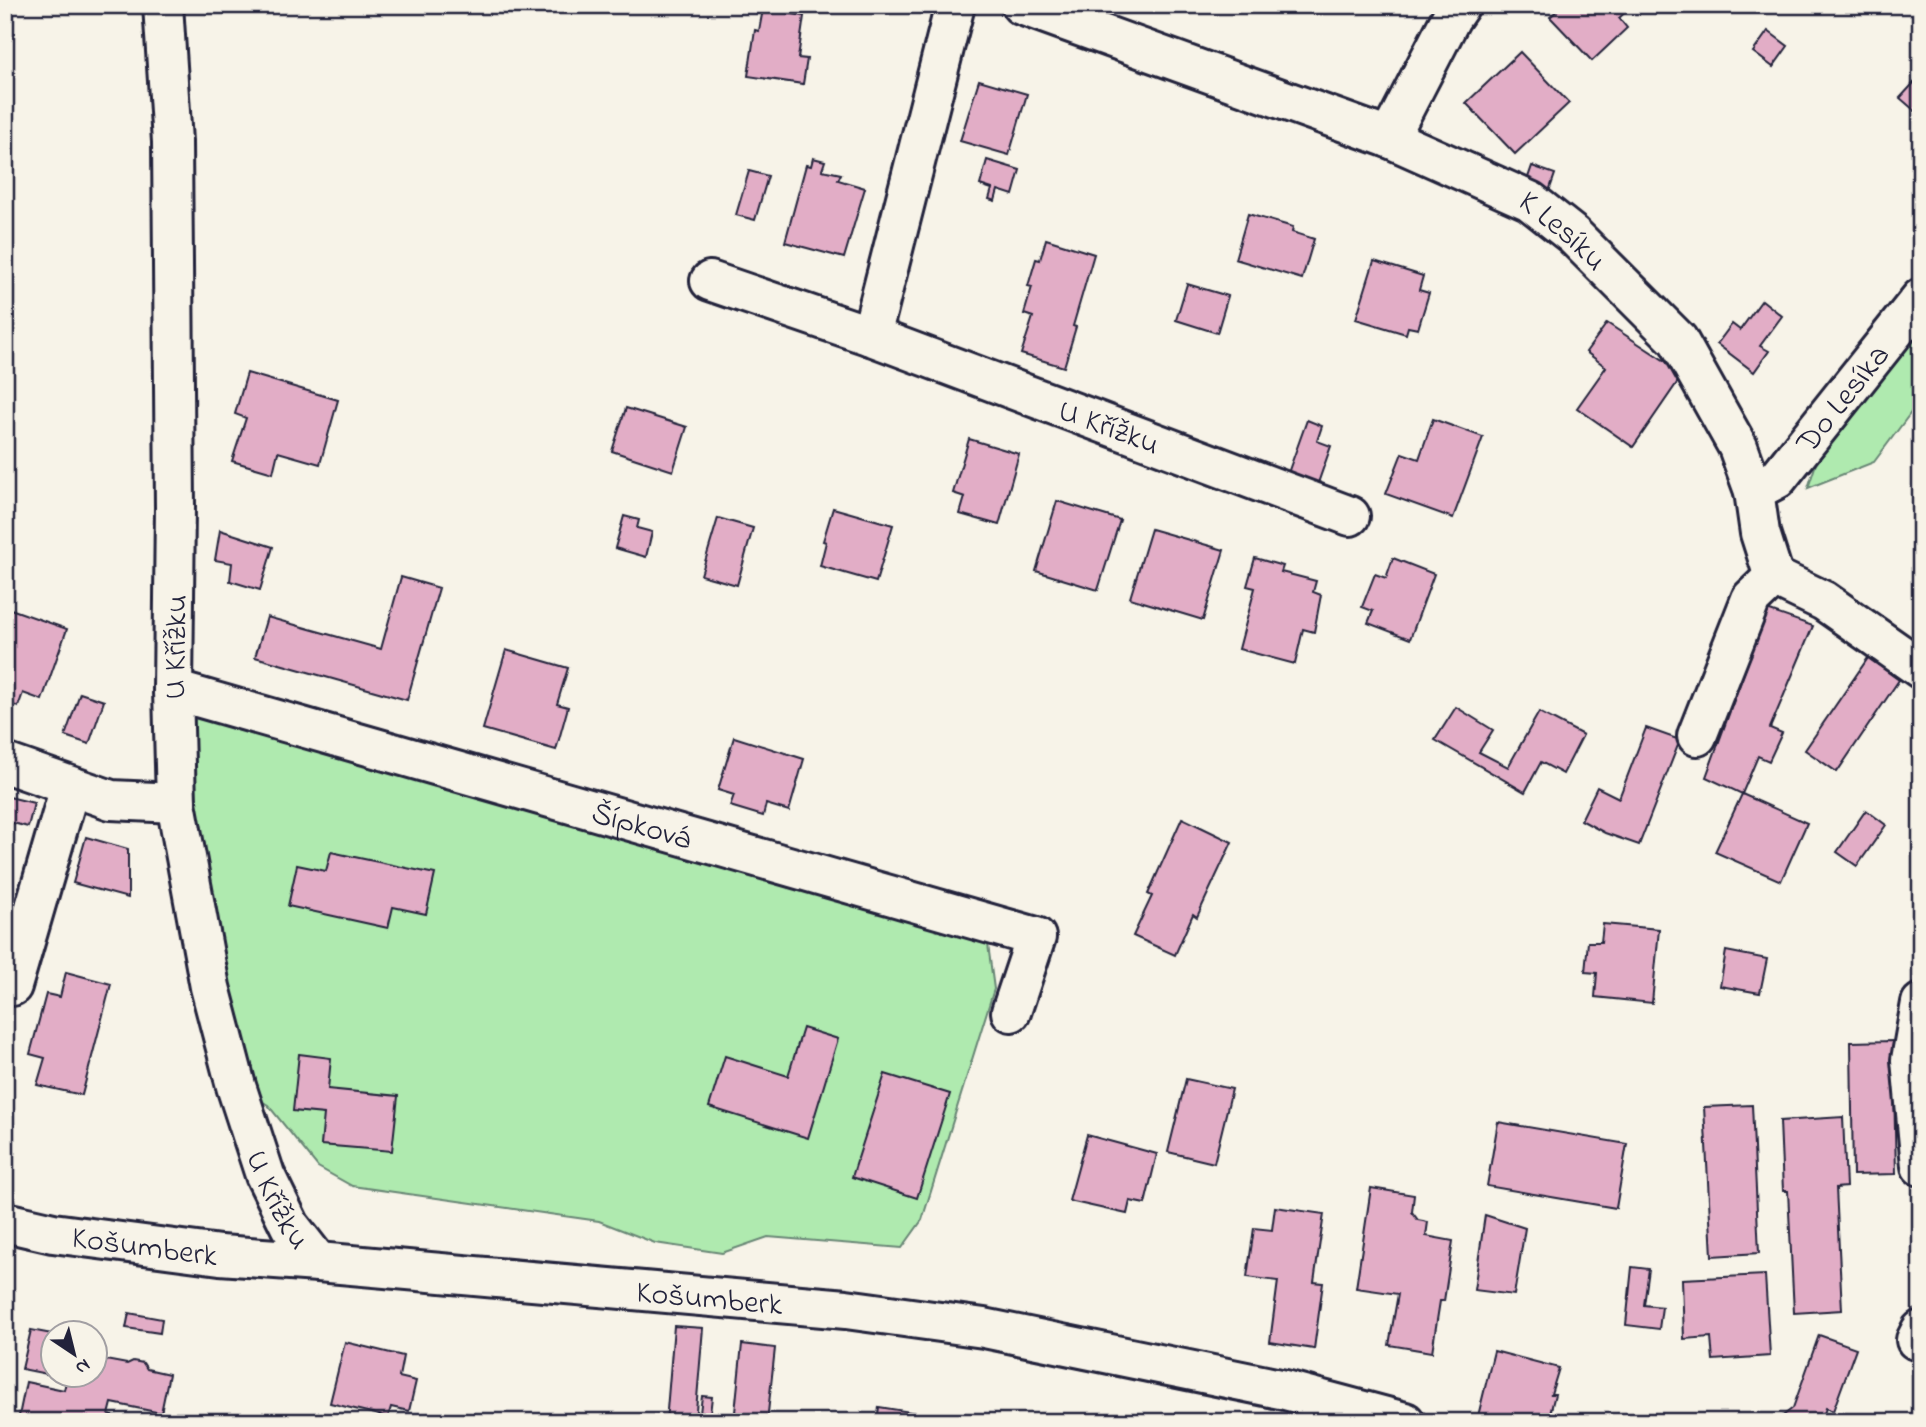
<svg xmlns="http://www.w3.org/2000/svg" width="1926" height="1427" font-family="'Indie Flower',sans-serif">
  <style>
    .green { fill: #afeaaf; stroke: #688675; stroke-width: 2 }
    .building { fill: #e2adc6; stroke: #22223b; stroke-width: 2 }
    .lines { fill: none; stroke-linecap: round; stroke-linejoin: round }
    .minor-casing { stroke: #22223b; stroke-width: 44 }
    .minor { stroke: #f7f3e8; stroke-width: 38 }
    .labels { text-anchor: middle; stroke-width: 5; stroke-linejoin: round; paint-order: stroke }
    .street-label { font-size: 32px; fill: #22223b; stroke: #f7f3e8 }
  </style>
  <rect width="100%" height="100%" fill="#f7f3e8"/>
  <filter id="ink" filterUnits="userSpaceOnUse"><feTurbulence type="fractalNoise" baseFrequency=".0143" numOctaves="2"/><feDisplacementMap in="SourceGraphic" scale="14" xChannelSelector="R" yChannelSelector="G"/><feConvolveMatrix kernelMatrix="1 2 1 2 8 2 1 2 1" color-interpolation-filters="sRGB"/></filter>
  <g filter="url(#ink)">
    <g class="green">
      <path d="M1921 298V399L1874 462 1808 488 1836 403Z"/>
      <path d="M173 690 985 922 994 989 922 1220 902 1248 768 1237 722 1253 655 1243 599 1221 352 1186 318 1167 268 1105 236 1086Z"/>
    </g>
    <g class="building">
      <path d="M1563 5H1633L1619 18 1627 28 1592 61 1550 17Z"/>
      <path d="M763 9 804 16 798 58 807 59 803 84 748 76 755 30 759 31Z"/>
      <path d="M1768 31 1788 46 1773 67 1753 52Z"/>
      <path d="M1520 52 1569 103 1515 154 1466 103Z"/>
      <path d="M1921 75V116L1900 98Z"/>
      <path d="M979 80 1027 94 1009 155 960 141Z"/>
      <path d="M813 158 825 161 822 170 841 174 838 180 865 188 844 258 785 242 806 165 811 166Z"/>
      <path d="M987 160 1020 170 1013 195 998 190 995 201 989 199 992 189 980 185Z"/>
      <path d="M1532 166 1555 174 1546 200 1523 192Z"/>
      <path d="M749 171 768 176 755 220 736 215Z"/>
      <path d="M1248 214 1293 227 1292 232 1314 239 1302 279 1235 259Z"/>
      <path d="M1046 239 1094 254 1073 326 1076 327 1064 367 1021 354 1033 317 1024 314 1032 287 1028 286 1036 259 1040 260Z"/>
      <path d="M1374 261 1423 276 1419 290 1429 293 1418 329 1408 327 1406 334 1356 319Z"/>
      <path d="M1187 284 1228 296 1217 333 1176 320Z"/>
      <path d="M1762 300 1782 316 1760 346 1769 351 1754 372 1717 344 1732 324 1740 330Z"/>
      <path d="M1607 323 1671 365 1681 377 1633 447 1577 408 1606 367 1586 352Z"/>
      <path d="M247 373 338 400 320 464 278 452 273 473 232 461 246 418 235 414Z"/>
      <path d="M626 408 687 427 673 471 612 451Z"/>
      <path d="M1433 419 1483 437 1453 518 1386 494 1402 453 1419 459Z"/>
      <path d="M1307 420 1322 426 1317 441 1331 446 1318 483 1288 473Z"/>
      <path d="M969 439 1019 454 999 525 960 514 965 497 953 493Z"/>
      <path d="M1057 501 1120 520 1098 590 1036 571Z"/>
      <path d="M833 508 893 525 876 582 820 566 826 542 823 541Z"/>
      <path d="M624 516 639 520 637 528 652 532 646 557 615 548Z"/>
      <path d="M718 518 753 528 737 585 701 575Z"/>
      <path d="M1151 529 1224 550 1203 620 1130 598Z"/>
      <path d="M220 530 273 547 260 590 230 581 232 563 215 560Z"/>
      <path d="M1255 558 1283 566 1281 572 1316 581 1313 592 1321 595 1314 632 1303 629 1295 664 1239 649 1255 588 1247 586Z"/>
      <path d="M1393 558 1434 574 1410 639 1368 623 1373 611 1362 607 1375 574 1386 578Z"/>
      <path d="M401 577 439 588 407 700 255 657 267 617 381 649Z"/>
      <path d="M5 607 67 629 42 700 23 693 18 707 5 702Z"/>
      <path d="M1767 610 1813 626 1770 728 1782 733 1769 761 1758 756 1742 794 1706 777Z"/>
      <path d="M506 650 568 668 557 704 568 707 556 750 483 729Z"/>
      <path d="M1868 658 1899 680 1837 772 1805 750Z"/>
      <path d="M80 693 104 701 89 744 65 736Z"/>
      <path d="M1456 707 1493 730 1479 752 1508 767 1539 712 1583 735 1563 774 1541 762 1525 792 1435 740Z"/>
      <path d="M1646 728 1680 740 1639 845 1605 833 1581 820 1597 787 1619 798Z"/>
      <path d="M734 737 804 759 789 811 766 804 763 816 730 806 734 795 718 790Z"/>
      <path d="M1742 794 1807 823 1781 881 1715 852Z"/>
      <path d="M5 796 34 803 28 827 5 821Z"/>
      <path d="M1866 810 1886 825 1857 866 1837 852Z"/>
      <path d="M1182 818 1232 842 1197 917 1193 914 1175 955 1133 936 1152 896 1148 894Z"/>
      <path d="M86 837 128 849V898L73 883Z"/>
      <path d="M331 852 435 874 426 914 393 907 388 928 288 906 297 865 326 871Z"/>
      <path d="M1603 924 1659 929 1652 1003 1595 997 1597 973 1585 972 1588 942H1601Z"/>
      <path d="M1726 951 1767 959 1760 993 1720 986Z"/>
      <path d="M66 972 111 984 82 1095 37 1085 45 1058 30 1054 46 994 60 997Z"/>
      <path d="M803 1028 838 1039 808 1138 709 1107 725 1056 788 1076Z"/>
      <path d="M1893 1041 1896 1174 1853 1175 1851 1042Z"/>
      <path d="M299 1054 331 1058 328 1089 398 1096 392 1151 321 1145 324 1114 293 1111Z"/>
      <path d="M885 1074 950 1094 917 1198 852 1177Z"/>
      <path d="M1186 1079 1232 1089 1214 1163 1168 1152Z"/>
      <path d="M1752 1105 1759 1253 1712 1256 1704 1107Z"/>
      <path d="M1843 1117 1846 1187 1836 1188 1842 1310 1794 1313 1788 1191H1783L1780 1121Z"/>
      <path d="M1498 1122 1627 1144 1616 1208 1487 1186Z"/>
      <path d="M1087 1135 1157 1154 1145 1204 1130 1201 1127 1214 1069 1201Z"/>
      <path d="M1371 1188 1414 1195 1412 1212 1418 1220 1428 1222 1426 1236 1453 1241 1444 1301H1440L1432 1352 1389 1345 1398 1294 1356 1288Z"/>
      <path d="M1275 1207 1324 1214 1314 1282 1323 1283 1314 1349 1270 1342 1278 1281 1247 1277 1254 1228 1272 1230Z"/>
      <path d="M1485 1215 1525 1228 1514 1295 1474 1290Z"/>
      <path d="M1632 1267 1649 1269 1644 1305 1662 1307 1659 1329 1626 1325Z"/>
      <path d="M1765 1275 1770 1356 1713 1360 1711 1337 1684 1339 1682 1279Z"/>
      <path d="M129 1313 162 1319 160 1333 126 1328Z"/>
      <path d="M674 1326 703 1328 695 1422H666Z"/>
      <path d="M31 1330 52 1334V1374H94V1343L103 1344 100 1359 127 1364 133 1361 143 1363 147 1369 169 1374 161 1413 112 1403 109 1415 128 1419 127 1422 18 1421 26 1382 64 1390 67 1378 22 1369Z"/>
      <path d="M1819 1335 1856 1348 1833 1411 1826 1408 1821 1422H1775L1793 1408Z"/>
      <path d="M345 1342 403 1356 399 1377 416 1381 409 1411 391 1407 388 1417 330 1403Z"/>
      <path d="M742 1344 775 1348 767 1422H734Z"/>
      <path d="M1494 1351 1559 1368 1551 1394H1555L1548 1422H1503L1478 1416Z"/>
      <path d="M702 1396 712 1397 709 1422H699Z"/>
      <path d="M879 1407 917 1413 916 1422H877Z"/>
    </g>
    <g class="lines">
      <g class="minor-casing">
        <g id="minor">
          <path id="s1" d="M163 5 172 142 175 507 173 690 176 803 210 987 236 1086 265 1175 290 1226 318 1262"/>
          <path id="s2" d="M1021 5 1389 138 1530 201 1573 235 1678 340 1738 447 1754 491 1760 533 1774 577 1824 601 1921 669"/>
          <path d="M1389 138 1451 18 1460 5"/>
          <path id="s3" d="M710 281 871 336 1350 516"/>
          <path d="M871 336 955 5"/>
          <path id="s4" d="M1754 491 1777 479 1921 298"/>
          <path id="s5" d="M173 690 1036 937 1011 1012"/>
          <path d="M1697 736 1751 599 1774 577"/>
          <path d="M5 763 111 800 176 803"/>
          <path d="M12 986 70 787"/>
          <path d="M1921 1003 1911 1060 1921 1166"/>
          <path id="s6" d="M5 1222 53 1233 220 1255 318 1262 846 1309 984 1328 1285 1390 1405 1422"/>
          <path d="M1916 1340 1921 1330"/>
        </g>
      </g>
      <use href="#minor" class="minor"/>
    </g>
  </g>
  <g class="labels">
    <g class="street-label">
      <text dy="11" stroke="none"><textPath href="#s2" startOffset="590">K Lesíku</textPath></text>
      <text dy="11" stroke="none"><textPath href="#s4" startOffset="130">Do Lesíka</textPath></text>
      <text dy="11" stroke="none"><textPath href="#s3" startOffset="425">U Křížku</textPath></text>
      <text transform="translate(174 647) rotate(-89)" y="11">U Křížku</text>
      <text dy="11" stroke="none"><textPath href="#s5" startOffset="488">Šípková</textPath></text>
      <text dy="11" stroke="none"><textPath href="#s1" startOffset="1209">U Křížku</textPath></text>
      <text dy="11" stroke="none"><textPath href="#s6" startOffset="142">Košumberk</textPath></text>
      <text dy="11" stroke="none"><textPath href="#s6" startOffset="709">Košumberk</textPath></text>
    </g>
  </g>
  <rect width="1926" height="1427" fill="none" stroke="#f7f3e8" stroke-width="28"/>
  <rect x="14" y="14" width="1898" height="1399" fill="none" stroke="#22223b" stroke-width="2.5" filter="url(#ink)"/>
  <g transform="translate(74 1354) rotate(145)"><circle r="33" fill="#f7f3e8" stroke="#a29fa3" stroke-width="2"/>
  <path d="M0-5L12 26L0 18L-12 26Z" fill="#22223b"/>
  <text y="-10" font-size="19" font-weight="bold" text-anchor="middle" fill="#22223b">N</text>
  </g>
</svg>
